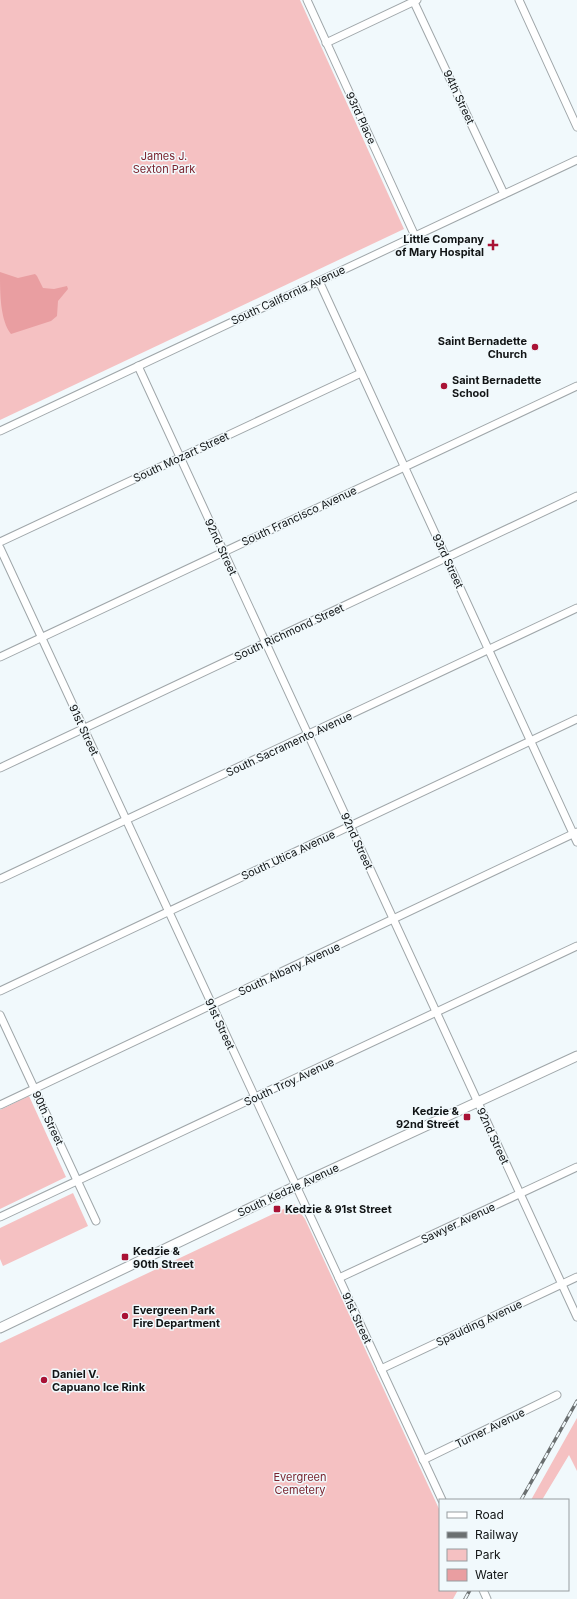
<svg xmlns="http://www.w3.org/2000/svg" width="577" height="1599" font-family="Inter,sans-serif">
  <style>
    .green { fill: #f5c1c2 }
    .water { fill: #e99ea1 }
    .lines { fill: none; stroke-linecap: round; stroke-linejoin: round }
    .minor-casing { stroke: #9fa6a9; stroke-width: 9 }
    .major-casing { stroke: #9fa6a9; stroke-width: 11 }
    .minor { stroke: #fff; stroke-width: 7 }
    .major { stroke: #fff; stroke-width: 9 }
    .rail-casing { stroke: #6a6f70; stroke-width: 3.5 }
    .rail { stroke: #f1f9fc; stroke-width: 2; stroke-dasharray: 6; stroke-linecap: butt }
    .poi-dot { fill: #a91235; stroke: #f1f9fc; stroke-width: 1.5 }
    .labels { text-anchor: middle; stroke-width: 3; stroke-linejoin: round; paint-order: stroke }
    .street-label { font-size: 11px; fill: #111415; stroke: #f1f9fc }
    .park-label { font-size: 11px; fill: #7a242f; stroke: #f1f9fc }
    .poi-label { font-size: 11px; font-weight: bold; fill: #111415; stroke: #f1f9fc; text-anchor: start }
  </style>
  <rect width="100%" height="100%" fill="#f1f9fc"/>
  <g class="green">
    <path d="M0 0H300L404 229 0 420Z"/>
    <path d="M29 1096 66 1177 0 1209V1110Z"/>
    <path d="M73 1193 88 1226 3 1266 0 1259V1228Z"/>
    <path d="M294 1204 305 1219 440 1511V1590H458L453 1599H0V1343Z"/>
    <path d="M577 1418V1471L569 1455 542 1500H531Z"/>
  </g>
  <path class="water" d="M0 272 18 278 35 274 37 276 43 288 54 289 67 286 68 289 58 301 57 316 51 321 11 334C0 320 0 293 0 272Z"/>
  <g class="lines">
    <g class="minor-casing">
      <g id="minor">
        <path d="M307 0 415 236"/>
        <path d="M413 0 504 194"/>
        <path d="M519 0 577 127"/>
        <path d="M326 43 417 0"/>
        <path d="M319 281 577 842"/>
        <path d="M138 366 577 1317"/>
        <path d="M0 431 577 160"/>
        <path d="M0 542 361 373"/>
        <path d="M0 548 442 1500"/>
        <path d="M0 657 577 386"/>
        <path d="M0 768 577 496"/>
        <path d="M0 879 577 608"/>
        <path d="M0 991 577 719"/>
        <path d="M0 1015 96 1221"/>
        <path d="M0 1105 577 832"/>
        <path d="M0 1217 577 946"/>
        <path d="M339 1278 577 1167"/>
        <path d="M381 1369 577 1277"/>
        <path d="M423 1460 557 1395"/>
        <path d="M483 1590 487 1599"/>
      </g>
    </g>
    <g class="major-casing">
      <path id="major" d="M0 1328 296 1186 577 1056"/>
    </g>
    <use href="#minor" class="minor"/>
    <use href="#major" class="major"/>
    <g class="rail-casing">
      <g id="rail">
        <path d="M521 1500 577 1401"/>
        <path d="M465 1599 470 1590"/>
      </g>
    </g>
    <use href="#rail" class="rail"/>
  </g>
  <g class="poi-dot">
    <path d="M491 239h4v4h4v4h-4v4h-4v-4h-4v-4h4z"/>
    <circle cx="535" cy="347" r="4"/>
    <circle cx="444" cy="386" r="4"/>
    <rect x="463" y="1113" width="8" height="8" rx="2"/>
    <rect x="273" y="1205" width="8" height="8" rx="2"/>
    <rect x="121" y="1253" width="8" height="8" rx="2"/>
    <circle cx="125" cy="1316" r="4"/>
    <circle cx="44" cy="1380" r="4"/>
  </g>
  <g class="labels">
    <g class="street-label">
      <text transform="translate(459 97) rotate(65)" y="4">94th Street</text>
      <text transform="translate(361 118) rotate(65)" y="4">93rd Place</text>
      <text transform="translate(288 295) rotate(-25)" y="4">South California Avenue</text>
      <text transform="translate(181 457) rotate(-25)" y="4">South Mozart Street</text>
      <text transform="translate(299 516) rotate(-25)" y="4">South Francisco Avenue</text>
      <text transform="translate(221 547) rotate(65)" y="4">92nd Street</text>
      <text transform="translate(448 561) rotate(65)" y="4">93rd Street</text>
      <text transform="translate(289 632) rotate(-25)" y="4">South Richmond Street</text>
      <text transform="translate(84 730) rotate(65)" y="4">91st Street</text>
      <text transform="translate(289 744) rotate(-25)" y="4">South Sacramento Avenue</text>
      <text transform="translate(357 841) rotate(65)" y="4">92nd Street</text>
      <text transform="translate(288 855) rotate(-25)" y="4">South Utica Avenue</text>
      <text transform="translate(289 969) rotate(-25)" y="4">South Albany Avenue</text>
      <text transform="translate(220 1024) rotate(65)" y="4">91st Street</text>
      <text transform="translate(289 1082) rotate(-25)" y="4">South Troy Avenue</text>
      <text transform="translate(48 1118) rotate(65)" y="4">90th Street</text>
      <text transform="translate(493 1136) rotate(65)" y="4">92nd Street</text>
      <text transform="translate(288 1190) rotate(-25)" y="4">South Kedzie Avenue</text>
      <text transform="translate(458 1223) rotate(-25)" y="4">Sawyer Avenue</text>
      <text transform="translate(357 1318) rotate(65)" y="4">91st Street</text>
      <text transform="translate(479 1323) rotate(-25)" y="4">Spaulding Avenue</text>
      <text transform="translate(490 1428) rotate(-26)" y="4">Turner Avenue</text>
    </g>
    <g class="park-label">
      <text x="164" y="160">James J.<tspan x="164" dy="13">Sexton Park</tspan></text>
      <text x="300" y="1481">Evergreen<tspan x="300" dy="13">Cemetery</tspan></text>
    </g>
    <g class="poi-label">
      <text x="484" y="243" text-anchor="end">Little Company<tspan x="484" dy="13">of Mary Hospital</tspan></text>
      <text x="527" y="345" text-anchor="end">Saint Bernadette<tspan x="527" dy="13">Church</tspan></text>
      <text x="452" y="384">Saint Bernadette<tspan x="452" dy="13">School</tspan></text>
      <text x="459" y="1115" text-anchor="end">Kedzie &amp;<tspan x="459" dy="13">92nd Street</tspan></text>
      <text x="285" y="1213">Kedzie &amp; 91st Street</text>
      <text x="133" y="1255">Kedzie &amp;<tspan x="133" dy="13">90th Street</tspan></text>
      <text x="133" y="1314">Evergreen Park<tspan x="133" dy="13">Fire Department</tspan></text>
      <text x="52" y="1378">Daniel V.<tspan x="52" dy="13">Capuano Ice Rink</tspan></text>
    </g>
  </g>
  <rect x="439" y="1499" width="130" height="92" fill="#f1f9fc" stroke="#979da0"/>
  <rect x="447" y="1512" width="20" height="6" fill="#ffffff" stroke="#979da0"/>
  <text x="475" y="1519" font-size="12" fill="#111415">Road</text>
  <rect x="447" y="1532" width="20" height="6" fill="#6a6f70" stroke="#979da0"/>
  <text x="475" y="1539" font-size="12" fill="#111415">Railway</text>
  <rect x="447" y="1549" width="20" height="12" fill="#f5c1c2" stroke="#979da0"/>
  <text x="475" y="1559" font-size="12" fill="#111415">Park</text>
  <rect x="447" y="1569" width="20" height="12" fill="#e99ea1" stroke="#979da0"/>
  <text x="475" y="1579" font-size="12" fill="#111415">Water</text>
</svg>
